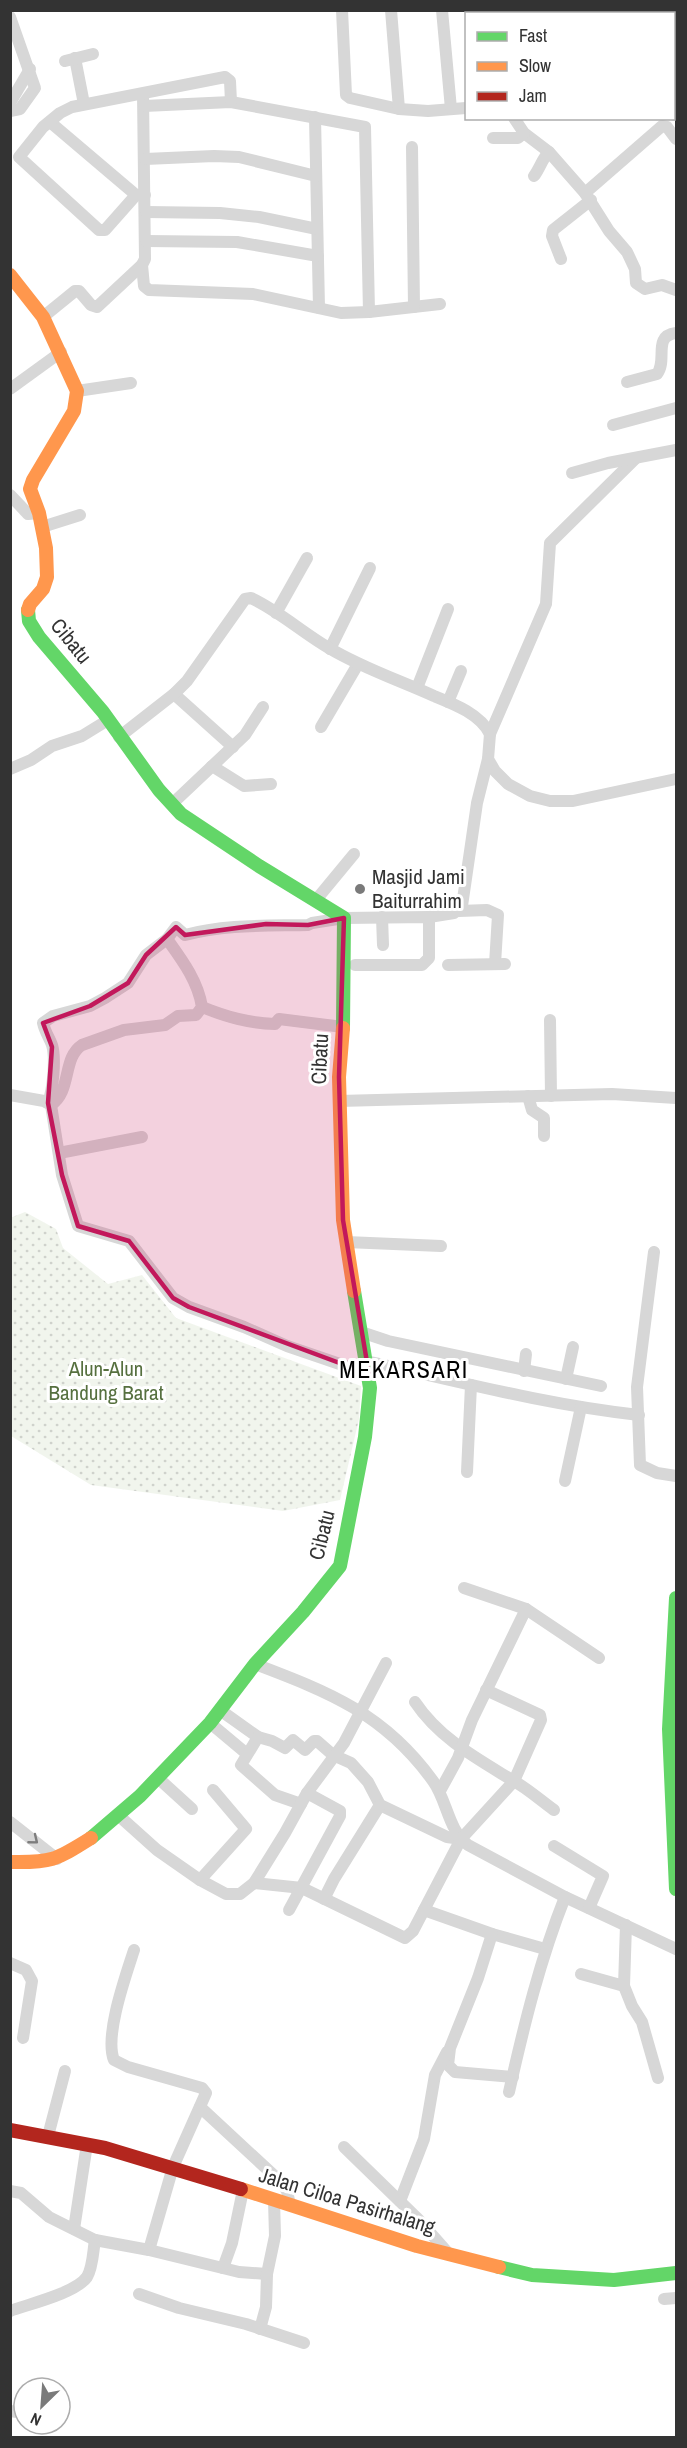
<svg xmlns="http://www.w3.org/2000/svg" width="687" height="2448" font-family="'Archivo Narrow',sans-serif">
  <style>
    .grass { fill: url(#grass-dots) }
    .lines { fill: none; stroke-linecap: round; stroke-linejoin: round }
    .street { stroke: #d7d7d7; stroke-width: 12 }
    .fast { stroke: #63d668; stroke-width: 14 }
    .slow { stroke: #ff974d; stroke-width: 14 }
    .jam { stroke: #b3261e; stroke-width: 14 }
    .oneway { stroke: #7d7d7d }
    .marked { fill: #c2185b; fill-opacity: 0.2; stroke: #c2185b; stroke-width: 4.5; stroke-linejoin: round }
    .poi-dot { fill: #7a7a7a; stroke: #fff; stroke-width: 2 }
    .labels { text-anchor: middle; stroke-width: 6; stroke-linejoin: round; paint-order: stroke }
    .street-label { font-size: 21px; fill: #333; stroke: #fff }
    .poi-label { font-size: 21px; fill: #333; stroke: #fff; text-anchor: start }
    .park-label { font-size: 21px; fill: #56703f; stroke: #fff }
    .quarter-label { font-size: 24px; letter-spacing: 1.5px; fill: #000; stroke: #fff }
  </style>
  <defs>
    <pattern id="grass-dots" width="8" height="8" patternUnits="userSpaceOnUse" patternTransform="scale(1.5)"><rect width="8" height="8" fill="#f1f5ed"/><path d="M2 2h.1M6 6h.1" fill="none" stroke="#cfd2cc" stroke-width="1.8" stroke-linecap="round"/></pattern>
  </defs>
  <rect width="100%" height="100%" fill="#fff"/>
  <path class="grass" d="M25 1212 56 1229 63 1248 108 1284 142 1275 176 1318 361 1386 359 1419 340 1500 283 1511 91 1485 11 1436 10 1218Z"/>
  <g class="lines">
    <g class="street">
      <path d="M342 10 346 95 350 98 399 109 428 111 466 108"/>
      <path d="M391 10 399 109"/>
      <path d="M442 10 451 109"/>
      <path d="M636 10 641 14"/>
      <path d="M515 14 531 10"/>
      <path d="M602 14 605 10"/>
      <path d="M664 14 665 10"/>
      <path d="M10 17 35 88 20 109 10 111"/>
      <path d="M674 33 676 35"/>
      <path d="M75 58 84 104"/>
      <path d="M65 61 93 54"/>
      <path d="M143 94 145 259 142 265 144 286 149 290 253 294 341 313 369 312 440 304"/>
      <path d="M10 103 30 69"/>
      <path d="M144 106 231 102 365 127 369 312"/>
      <path d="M674 115 676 113"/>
      <path d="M315 117 319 308"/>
      <path d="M514 118 524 133 549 152 585 193 609 231 627 252 635 269 636 283 645 289 662 285 676 290"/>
      <path d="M50 122 136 195"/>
      <path d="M493 138H518L524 133"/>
      <path d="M412 147 414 307"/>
      <path d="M145 159 214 156 239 157 316 176"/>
      <path d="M534 176C540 168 542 159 549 152"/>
      <path d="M585 193 662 126 667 127 676 139"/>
      <path d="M145 195H136L105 230H99L19 157 43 127 60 113 72 107 225 77 230 81 231 102"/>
      <path d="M146 212 220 213 259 217 317 229"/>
      <path d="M146 241 237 242 318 256"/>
      <path d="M561 259 552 236 553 230 591 200"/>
      <path d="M43 317 75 291H79L91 305 97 307 142 265"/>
      <path d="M627 382 657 374C668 360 652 336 676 333"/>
      <path d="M10 389 61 352"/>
      <path d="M77 391 131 383"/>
      <path d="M613 425 676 408"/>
      <path d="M635 459 550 543 546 604 490 734 488 759 495 771 508 784 530 796 550 801H573L676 779"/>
      <path d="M572 473 608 463 676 450"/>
      <path d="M10 495 28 514 39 513"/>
      <path d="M42 527 80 515"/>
      <path d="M276 613 307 558"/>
      <path d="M330 649 370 568"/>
      <path d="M417 688 448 609"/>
      <path d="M174 694 233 747"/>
      <path d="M448 702 461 671"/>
      <path d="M321 727 358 664"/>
      <path d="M119 737 174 694 187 681 245 599 251 598C279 611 303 633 329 648 362 668 399 680 434 696 454 704 480 714 490 734"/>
      <path d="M212 766 244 786 271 784"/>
      <path d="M10 769 31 760 52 746 82 736 108 720"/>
      <path d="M172 804 245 735 263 707"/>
      <path d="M316 900 354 854"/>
      <path d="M459 911 487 910 498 915 495 964"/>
      <path d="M382 917 383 945"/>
      <path d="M429 917 454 913 462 906 477 803 488 759"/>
      <path d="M448 965 505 964"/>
      <path d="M202 1007C227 1017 248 1023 275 1024L279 1019 343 1027"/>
      <path d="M550 1020 551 1096"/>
      <path d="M10 1095 44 1101 51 1105 62 1175 78 1226 129 1241 173 1298 189 1307 244 1327 287 1346 369 1374"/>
      <path d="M528 1096 532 1110 544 1118V1136"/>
      <path d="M339 1101 612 1094 676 1098"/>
      <path d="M48 1103C53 1090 56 1058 52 1045 49 1037 45 1032 43 1023L53 1016 90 1006 105 998 128 983 146 955 167 939"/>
      <path d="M51 1105C72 1091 62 1058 82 1045L124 1030 165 1025 178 1016 196 1015 202 1007C198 981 182 960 167 939L176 927 185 935C225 924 267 926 308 925L312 923 344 918 429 917V958L422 965H355"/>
      <path d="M59 1153 142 1137"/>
      <path d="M346 1242 441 1246"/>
      <path d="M654 1252 637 1387 640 1465 657 1473 676 1476"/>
      <path d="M361 1332 388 1341 601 1386"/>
      <path d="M366 1361C457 1381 547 1405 639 1415"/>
      <path d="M524 1371 526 1354"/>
      <path d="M566 1379 573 1347"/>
      <path d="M467 1472 471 1385"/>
      <path d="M565 1481 581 1407"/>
      <path d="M464 1588 526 1609 599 1658"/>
      <path d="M255 1664C329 1692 385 1714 433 1781 447 1800 448 1830 468 1845L565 1897 676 1949"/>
      <path d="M415 1702C439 1738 476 1758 512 1780 527 1788 540 1800 554 1810"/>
      <path d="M220 1710 258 1737 272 1741 285 1748 293 1740 305 1750 314 1741H317L333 1755 351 1763 368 1782 380 1805 447 1837 461 1839"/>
      <path d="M210 1723 247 1754"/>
      <path d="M258 1737 241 1765 275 1795 301 1804"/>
      <path d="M158 1778 192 1809"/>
      <path d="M440 1791 458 1758 472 1720 526 1609"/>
      <path d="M118 1815 157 1850 200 1880 226 1894H240L254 1883 285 1833 307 1793 344 1743 386 1663"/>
      <path d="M10 1822 57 1859"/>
      <path d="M554 1846 603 1876 589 1908"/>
      <path d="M200 1880 246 1829 213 1790"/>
      <path d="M254 1883 302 1888 405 1938 413 1931 461 1839 514 1781 541 1720 540 1715 486 1690"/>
      <path d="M324 1899 334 1879 380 1805"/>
      <path d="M289 1910 340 1816V1811L307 1793"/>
      <path d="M424 1910 492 1934 545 1949"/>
      <path d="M626 1925 624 1986 632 2006 642 2022 658 2078"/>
      <path d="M492 1934 478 1978 450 2048 448 2065 455 2072 513 2077"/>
      <path d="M134 1950C126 1975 104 2036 114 2060L128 2067 202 2088 206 2093 173 2167 149 2250"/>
      <path d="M10 1963 26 1970 32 1981 23 2038"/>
      <path d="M581 1974 624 1986"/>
      <path d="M509 2092C524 2025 540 1960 565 1897"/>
      <path d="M200 2107 281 2182 287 2191 290 2205"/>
      <path d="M48 2136 65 2071"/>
      <path d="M344 2147 418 2219 448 2253"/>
      <path d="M10 2191 21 2193 49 2217 95 2240 149 2250 239 2272 267 2274"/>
      <path d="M400 2201 424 2139 435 2075 447 2052"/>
      <path d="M74 2229 87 2144"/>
      <path d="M223 2268 232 2243 243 2190"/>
      <path d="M139 2294 179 2308 246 2324 304 2343"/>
      <path d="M664 2299 676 2298"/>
      <path d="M10 2311C29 2304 76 2293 87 2277 93 2267 93 2251 95 2240"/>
      <path d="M260 2329 266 2307 267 2274 275 2236 274 2200"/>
      <path d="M10 2411 24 2413"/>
    </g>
    <g class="fast">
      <path d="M28 610 29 621 39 637 103 712 159 790 181 814 259 866 344 918 343 1028"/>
      <path d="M676 1598 669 1729 676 1889"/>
      <path d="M91 1838 140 1796 210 1723 255 1664 303 1612 340 1566 365 1437 370 1388 354 1291"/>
      <path d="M499 2267 532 2275 614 2280 676 2273"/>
    </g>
    <g class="slow">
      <path d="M10 275 43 317 77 391 74 411 33 480 30 489 39 513 46 548 47 577 43 589 30 604 28 610"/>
      <path d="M343 1028 339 1077 343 1220 354 1291"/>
      <path d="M10 1862C52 1863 56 1860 91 1838"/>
      <path d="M241 2189 417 2246 499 2267"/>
    </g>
    <path class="jam" d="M10 2130 105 2148 241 2189"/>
  </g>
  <defs><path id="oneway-chevron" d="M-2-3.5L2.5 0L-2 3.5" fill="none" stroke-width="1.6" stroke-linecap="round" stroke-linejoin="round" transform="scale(1.5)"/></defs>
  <use class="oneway" href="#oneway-chevron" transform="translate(34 1840) rotate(39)"/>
  <path class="marked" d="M344 918 339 1077 343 1220 369 1374 189 1307 173 1298 129 1241 78 1226 62 1175 48 1103 52 1047 43 1023 90 1006 128 983 146 955 176 927 185 935 266 924 308 925Z"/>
  <circle class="poi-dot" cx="360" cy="889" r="6"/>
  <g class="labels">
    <g class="street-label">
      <text transform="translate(71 641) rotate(51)" y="7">Cibatu</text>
      <text transform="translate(320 1059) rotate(-87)" y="7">Cibatu</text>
      <text transform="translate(322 1535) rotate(-76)" y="7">Cibatu</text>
      <text transform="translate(347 2201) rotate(17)" y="7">Jalan Ciloa Pasirhalang</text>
    </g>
    <g class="poi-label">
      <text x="372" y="884">Masjid Jami<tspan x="372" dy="24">Baiturrahim</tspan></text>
    </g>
    <g class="park-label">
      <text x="106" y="1376">Alun-Alun<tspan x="106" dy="24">Bandung Barat</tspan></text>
    </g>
    <g class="quarter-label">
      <text x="404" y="1378">MEKARSARI</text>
    </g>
  </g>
  <rect width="687" height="2448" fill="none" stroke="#333333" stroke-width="24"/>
  <rect x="465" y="12" width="210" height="108" fill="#ffffff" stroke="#adadad" stroke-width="1.5"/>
  <rect x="477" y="32" width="30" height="9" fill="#63d668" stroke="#adadad" stroke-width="1.5"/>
  <text x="519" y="42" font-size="18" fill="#333333">Fast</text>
  <rect x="477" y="62" width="30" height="9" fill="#ff974d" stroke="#adadad" stroke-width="1.5"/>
  <text x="519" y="72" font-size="18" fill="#333333">Slow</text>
  <rect x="477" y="92" width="30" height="9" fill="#b3261e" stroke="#adadad" stroke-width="1.5"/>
  <text x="519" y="102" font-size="18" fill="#333333">Jam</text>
  <g transform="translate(42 2406) rotate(205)"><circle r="28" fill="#ffffff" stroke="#adadad" stroke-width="1.5"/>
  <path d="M0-4.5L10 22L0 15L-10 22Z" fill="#7a7a7a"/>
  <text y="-9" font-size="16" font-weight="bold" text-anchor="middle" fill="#333333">N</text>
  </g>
</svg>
